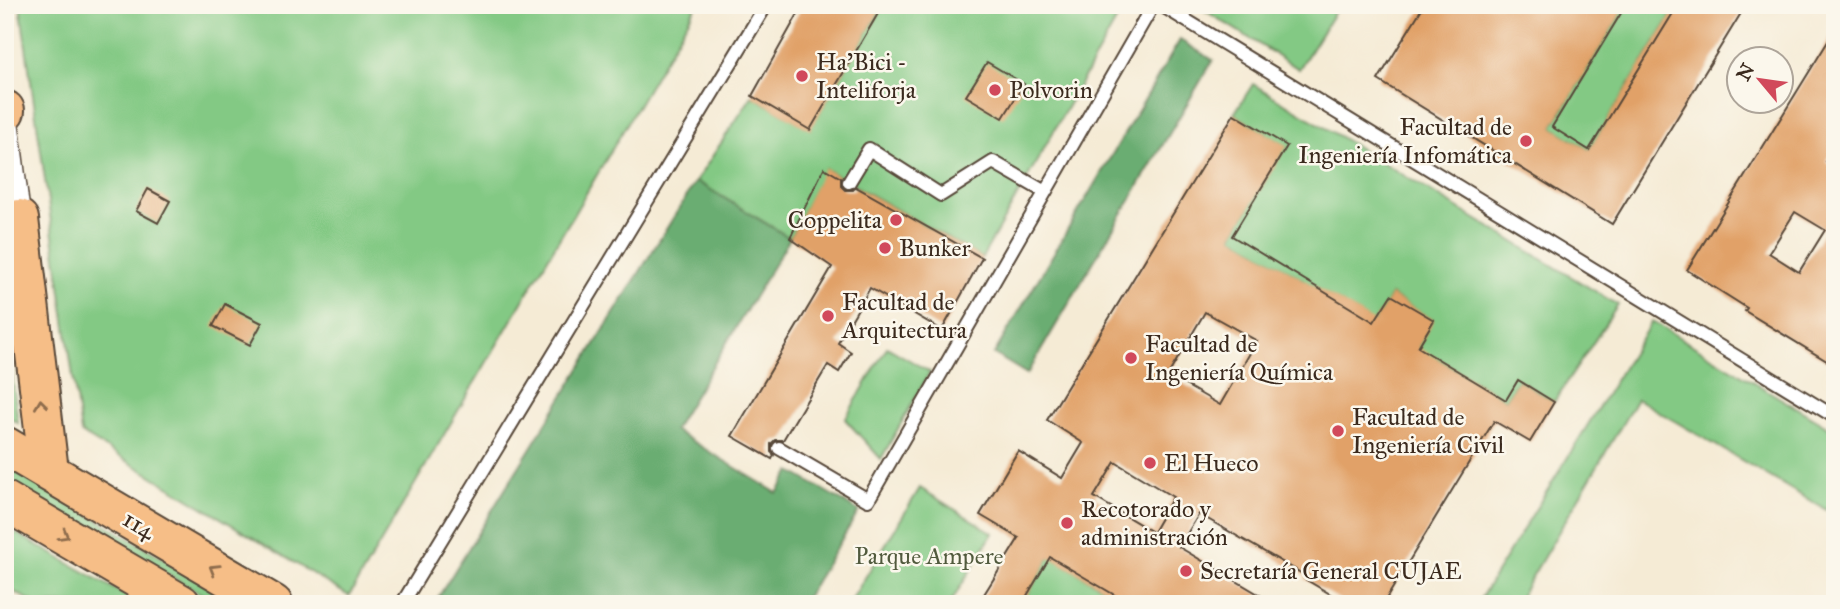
<svg xmlns="http://www.w3.org/2000/svg" width="1840" height="609" font-family="'IM FELL Great Primer',serif">
  <style>
    .green { fill: #83c984; stroke: #5f7a51; stroke-width: 2 }
    .forest { fill: #6aad72; stroke: #526c48; stroke-width: 2 }
    .building { fill: #e1a168; fill-rule: evenodd }
    .lines { fill: none; stroke-linecap: round; stroke-linejoin: round }
    .service-casing { stroke: #574739; stroke-width: 16 }
    .minor-casing { stroke: #574739; stroke-width: 26 }
    .trunk-casing { stroke: #574739; stroke-width: 42 }
    .service { stroke: #fff; stroke-width: 12 }
    .minor { stroke: #fff; stroke-width: 23 }
    .trunk { stroke: #f6be87; stroke-width: 38 }
    .oneway { stroke: #8f6d4d }
    .poi-dot { fill: #d1495b; stroke: #fbf7ec; stroke-width: 2.5 }
    .labels { text-anchor: middle; stroke-width: 5; stroke-linejoin: round; paint-order: stroke }
    .poi-label { font-size: 24px; fill: #3b2a1e; stroke: #fbf7ec; text-anchor: start }
    .street-label { font-size: 24px; fill: #3b2a1e; stroke: #fbf7ec }
    .park-label { font-size: 24px; fill: #515a3d; stroke: #fbf7ec }
  </style>
  <rect width="100%" height="100%" fill="#fbf7ec"/>
  <filter id="ink" filterUnits="userSpaceOnUse"><feTurbulence type="fractalNoise" baseFrequency=".0143" numOctaves="2"/><feDisplacementMap in="SourceGraphic" scale="14" xChannelSelector="R" yChannelSelector="G"/><feConvolveMatrix kernelMatrix="1 2 1 2 8 2 1 2 1" color-interpolation-filters="sRGB"/></filter>
  <filter id="wash" filterUnits="userSpaceOnUse"><feTurbulence type="fractalNoise" baseFrequency=".00686" numOctaves="4" result="noise"/><feDisplacementMap in="SourceGraphic" scale="28" xChannelSelector="R" yChannelSelector="G"/><feGaussianBlur stdDeviation="1.57" result="paint"/><feColorMatrix in="noise" values="0 0 0 0 0 0 0 0 0 0 0 0 0 0 0 0 0 1.4 0 .05"/><feComposite in="paint" operator="in"/></filter>
  <g filter="url(#wash)">
    <rect width="100%" height="100%" fill="#f5ebd5"/>
    <g class="green">
      <path d="M20 5H697L349 596 81 433Z"/>
      <path d="M883 5H1125L982 258 825 169 790 238 696 181 752 96 810 129Z"/>
      <path d="M1196 5H1339L1299 69Z"/>
      <path d="M1626 5H1678L1589 150 1552 127Z"/>
      <path d="M1253 84 1618 305 1554 402 1518 380 1506 400 1436 358 1413 396 1395 386 1433 320 1391 295 1374 323 1232 236 1286 146 1234 114Z"/>
      <path d="M5 318 18 423 5 415Z"/>
      <path d="M1652 321 1835 431V515L1637 399 1516 604H1477Z"/>
      <path d="M887 347 930 372 881 459 845 419Z"/>
      <path d="M5 465 241 604H219L16 488 5 481Z"/>
      <path d="M920 488 993 533 950 604H849Z"/>
      <path d="M5 527 141 604H36L5 587Z"/>
      <path d="M1050 556 1109 592 1102 604H1022Z"/>
    </g>
    <g class="forest">
      <path d="M1180 40 1213 60 1027 374 994 354Z"/>
      <path d="M696 181 790 238 674 430 777 493 791 471 859 511 802 604H434Z"/>
    </g>
    <g id="blocks">
      <g class="building">
        <path d="M803 5H883L810 130 752 96Z"/>
        <path d="M1424 5H1626L1552 127 1589 150 1678 5H1746L1612 224 1378 80Z"/>
        <path d="M1835 30V146L1826 161 1835 167V366L1745 311 1747 308 1687 270ZM1795 212 1825 230 1799 272 1769 253Z"/>
        <path d="M987 62 1024 84 1003 118 966 96Z"/>
        <path d="M1234 114 1287 146 1232 236 1374 322 1391 295 1434 320 1418 347 1506 400 1518 380 1554 402 1530 442 1494 421 1383 604H1347L1305 579 1306 576 1199 514 1179 547 1275 604H1130L1050 557 1022 604H978L1019 538 980 515 1018 451 1062 478 1083 443 1047 420ZM1205 312 1257 341 1220 405 1168 375ZM1115 462 1173 497 1153 532 1094 497Z"/>
        <path d="M824 168 841 178V186L845 190H853L856 187 982 258 942 330 870 288 838 343 851 352 839 372 828 365 783 440H775L771 444V452L774 455 772 459 732 436 832 267 790 238Z"/>
        <path d="M148 189 170 201 158 223 136 211Z"/>
        <path d="M225 304 262 323 250 345 213 326Z"/>
      </g>
    </g>
  </g>
  <g filter="url(#ink)">
    <use href="#blocks" fill-opacity="0" stroke="#574739" stroke-width="2"/>
    <g class="lines">
      <g class="service-casing">
        <g id="service">
          <path d="M1161 5 1835 417"/>
          <path d="M849 182 869 149 941 195 993 162 1045 192"/>
          <path d="M779 448 868 500 1153 5"/>
          <path d="M402 604 766 5"/>
        </g>
      </g>
      <g class="minor-casing">
        <path id="minor" d="M5 109 19 219"/>
      </g>
      <g class="trunk-casing">
        <g id="trunk">
          <path d="M5 111V110"/>
          <path d="M19 219 49 471"/>
          <path d="M5 446 273 604"/>
          <path d="M5 501 181 604"/>
        </g>
      </g>
      <use href="#service" class="service"/>
      <use href="#minor" class="minor"/>
      <use href="#trunk" class="trunk"/>
    </g>
    <defs><path id="oneway-chevron" d="M-2-3.5L2.5 0L-2 3.5" fill="none" stroke-width="1.6" stroke-linecap="round" stroke-linejoin="round" transform="scale(1.75)"/></defs>
    <g class="oneway">
      <use href="#oneway-chevron" transform="translate(41 404) rotate(-97)"/>
      <use href="#oneway-chevron" transform="translate(64 535) rotate(30)"/>
      <use href="#oneway-chevron" transform="translate(214 569) rotate(-149)"/>
    </g>
  </g>
  <g class="poi-dot">
    <circle cx="802" cy="76" r="7"/>
    <circle cx="995" cy="90" r="7"/>
    <circle cx="1526" cy="141" r="7"/>
    <circle cx="896" cy="220" r="7"/>
    <circle cx="885" cy="248" r="7"/>
    <circle cx="828" cy="316" r="7"/>
    <circle cx="1131" cy="358" r="7"/>
    <circle cx="1338" cy="431" r="7"/>
    <circle cx="1150" cy="463" r="7"/>
    <circle cx="1067" cy="523" r="7"/>
    <circle cx="1186" cy="571" r="7"/>
  </g>
  <g class="labels">
    <g class="poi-label">
      <text x="816" y="70">Ha'Bici -<tspan x="816" dy="28">Inteliforja</tspan></text>
      <text x="1009" y="98">Polvorin</text>
      <text x="1512" y="135" text-anchor="end">Facultad de<tspan x="1512" dy="28">Ingeniería Infomática</tspan></text>
      <text x="882" y="228" text-anchor="end">Coppelita</text>
      <text x="899" y="256">Bunker</text>
      <text x="842" y="310">Facultad de<tspan x="842" dy="28">Arquitectura</tspan></text>
      <text x="1145" y="352">Facultad de<tspan x="1145" dy="28">Ingeniería Química</tspan></text>
      <text x="1352" y="425">Facultad de<tspan x="1352" dy="28">Ingeniería Civil</tspan></text>
      <text x="1164" y="471">El Hueco</text>
      <text x="1081" y="517">Recotorado y<tspan x="1081" dy="28">administración</tspan></text>
      <text x="1200" y="579">Secretaría General CUJAE</text>
    </g>
    <g class="street-label">
      <text transform="translate(139 525) rotate(31)" y="8">114</text>
    </g>
    <g class="park-label">
      <text x="929" y="564">Parque Ampere</text>
    </g>
  </g>
  <rect width="1840" height="609" fill="none" stroke="#fbf7ec" stroke-width="28"/>
  <g transform="translate(1760 80) rotate(299)"><circle r="33" fill="#fbf7ec" stroke="#aea59a" stroke-width="2"/>
  <path d="M0-5L12 26L0 18L-12 26Z" fill="#d1495b"/>
  <text y="-10" font-size="19" font-weight="bold" text-anchor="middle" fill="#3b2a1e">N</text>
  </g>
</svg>
